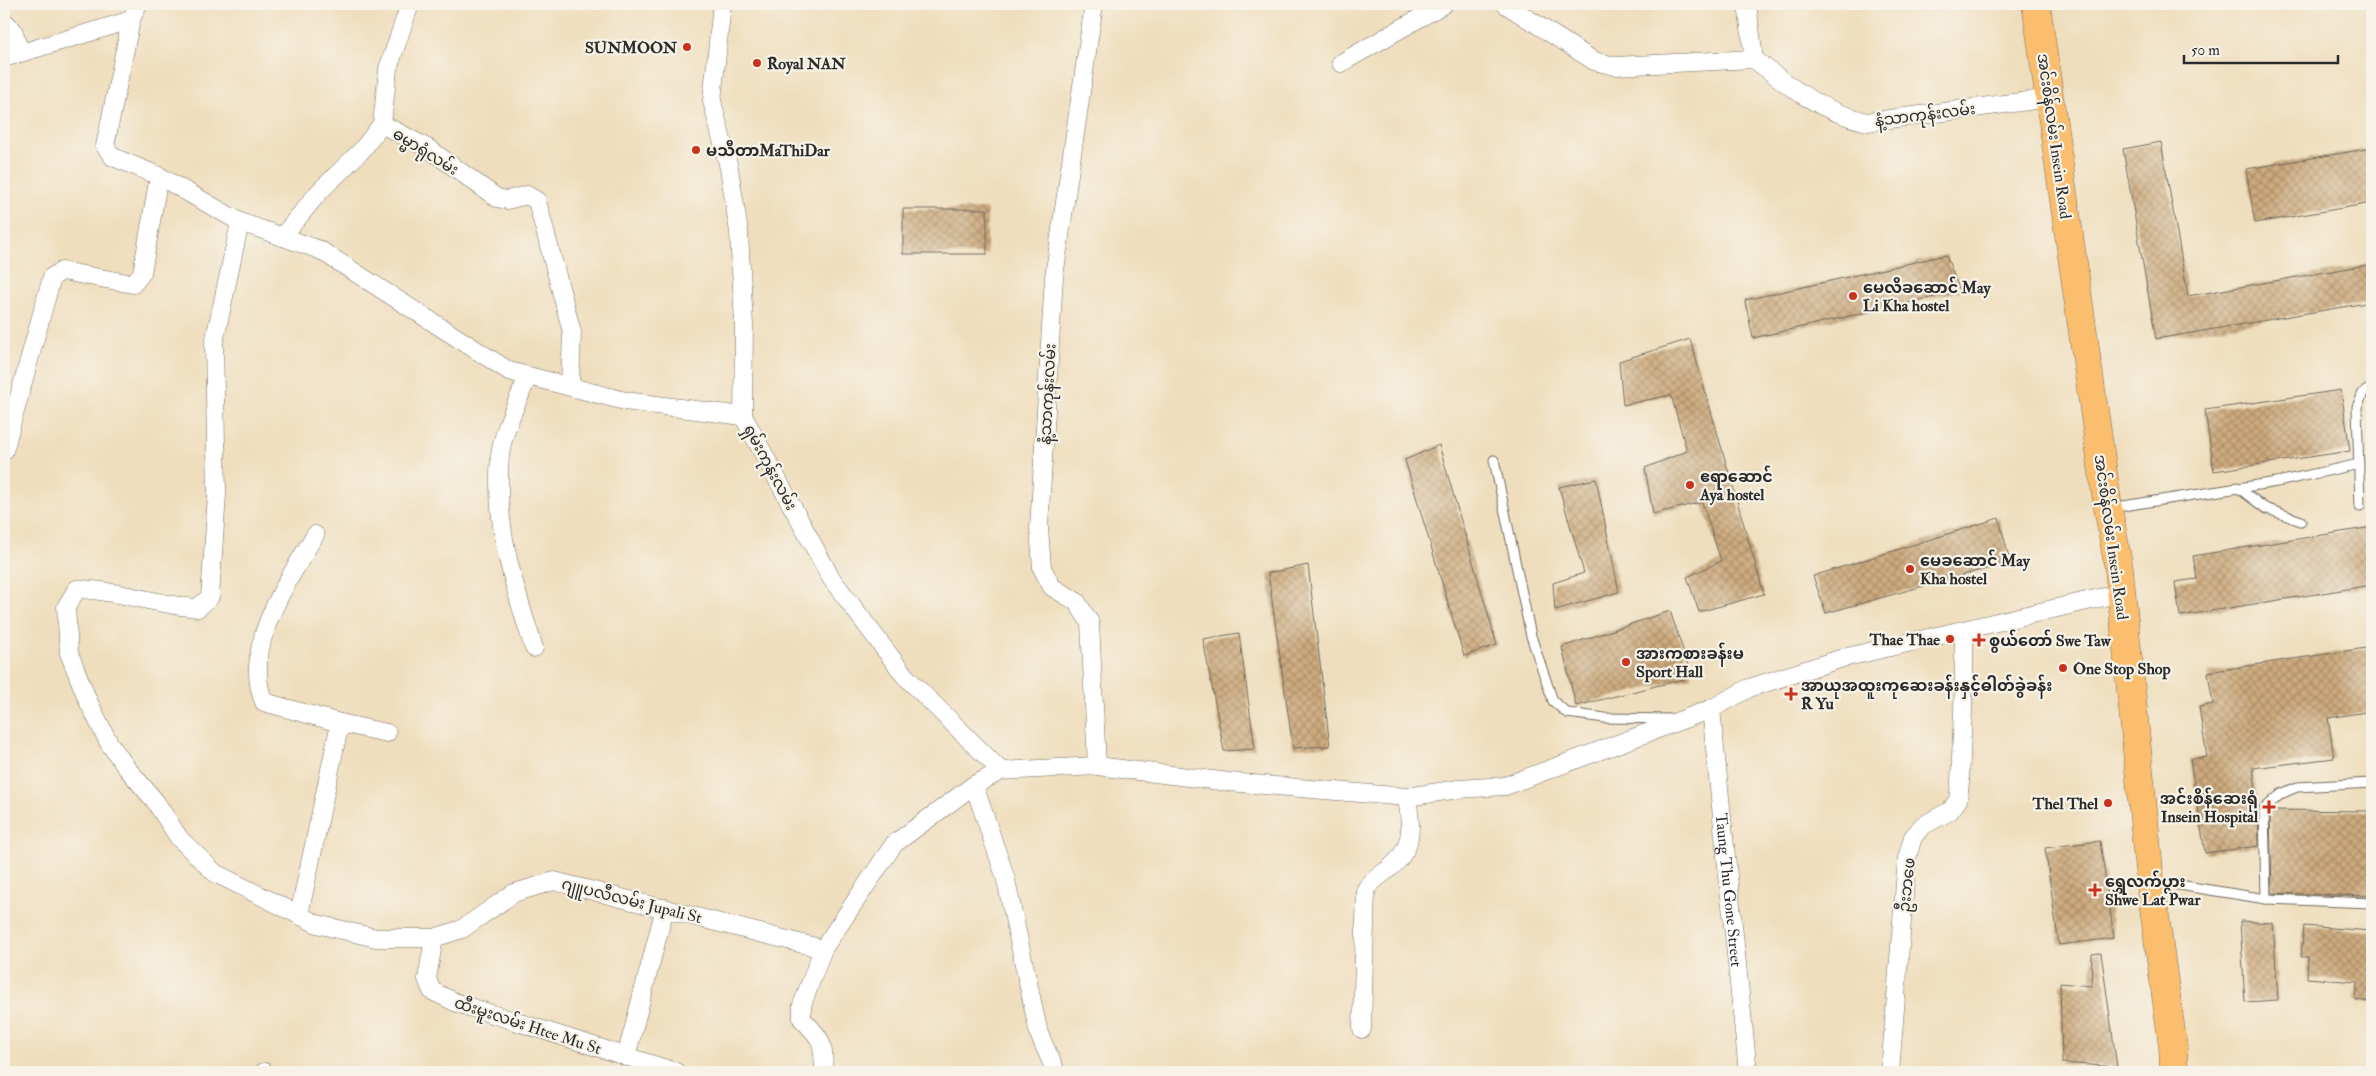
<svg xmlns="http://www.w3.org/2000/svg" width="2376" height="1076" font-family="'IM FELL Double Pica','Noto Sans Myanmar',serif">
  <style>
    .building { fill: url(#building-cross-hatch) }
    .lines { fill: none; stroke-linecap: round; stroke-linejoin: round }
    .service-casing { stroke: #706a5e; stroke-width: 11 }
    .minor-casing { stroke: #706a5e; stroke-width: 19 }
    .primary-casing { stroke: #706a5e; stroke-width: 29 }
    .service { stroke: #fff; stroke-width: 9 }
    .minor { stroke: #fff; stroke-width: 18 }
    .primary { stroke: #fbbe6e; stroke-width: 28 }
    .poi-dot { fill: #c8321e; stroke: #f7f3e8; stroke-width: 2 }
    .labels { text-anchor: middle; stroke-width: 4.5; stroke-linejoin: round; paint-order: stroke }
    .poi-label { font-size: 16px; font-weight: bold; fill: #2b2b2b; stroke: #f7f3e8; text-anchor: start }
    .street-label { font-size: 16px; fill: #2b2b2b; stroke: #f7f3e8 }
  </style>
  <defs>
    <pattern id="building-cross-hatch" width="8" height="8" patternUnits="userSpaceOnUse" patternTransform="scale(1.25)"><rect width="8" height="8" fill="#cdaa7d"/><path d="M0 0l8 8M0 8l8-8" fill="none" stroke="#a78b67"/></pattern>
  </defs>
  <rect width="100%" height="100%" fill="#f7f3e8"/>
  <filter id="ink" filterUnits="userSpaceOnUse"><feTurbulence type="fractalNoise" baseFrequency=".02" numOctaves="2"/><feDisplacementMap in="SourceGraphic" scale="10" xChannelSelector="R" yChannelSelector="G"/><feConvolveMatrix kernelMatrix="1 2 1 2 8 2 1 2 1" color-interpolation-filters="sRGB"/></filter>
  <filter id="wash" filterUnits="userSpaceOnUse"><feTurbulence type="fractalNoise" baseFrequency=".0096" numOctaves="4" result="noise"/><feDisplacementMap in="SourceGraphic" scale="20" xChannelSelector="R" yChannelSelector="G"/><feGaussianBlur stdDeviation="1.12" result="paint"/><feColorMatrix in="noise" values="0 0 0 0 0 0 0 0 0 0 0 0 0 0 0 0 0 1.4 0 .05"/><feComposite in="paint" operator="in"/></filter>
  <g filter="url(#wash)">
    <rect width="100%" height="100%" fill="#efdebd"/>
    <g id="blocks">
      <g class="building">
        <path d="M2161 142 2188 296 2372 264V302L2156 339 2123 149Z"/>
        <path d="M2372 148V203L2255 223 2246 169Z"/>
        <rect x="903" y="209" width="84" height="45"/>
        <path d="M1946 255 1960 291 1753 338 1745 300Z"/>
        <path d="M1690 339 1764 594 1699 612 1687 577 1721 561 1702 502 1653 514 1645 468 1687 451 1671 395 1623 405 1619 361Z"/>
        <path d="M2341 390 2350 451 2214 471 2205 410Z"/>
        <path d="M1439 445 1497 645 1464 656 1405 460Z"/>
        <path d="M1596 479 1619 592 1555 610 1553 583 1584 573 1559 487Z"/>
        <path d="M1999 518 2010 562 1826 613 1813 576Z"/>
        <path d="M2372 527V585L2180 616 2175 582 2197 579 2193 556Z"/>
        <path d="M1308 565 1330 746 1293 748 1268 573Z"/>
        <path d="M1670 611 1692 677 1576 706 1562 647Z"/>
        <path d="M1239 633 1255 749 1224 751 1203 639Z"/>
        <path d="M2372 647V711L2328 718 2334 758 2253 768 2258 806 2259 846 2205 853 2190 759 2207 757 2199 707 2213 704 2208 672Z"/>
        <path d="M2272 810 2372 811V896L2272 893 2270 812Z"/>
        <path d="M2100 841 2114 938 2059 945 2045 848Z"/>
        <path d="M2240 921 2273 923 2278 1000 2245 1002Z"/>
        <path d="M2304 926 2372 931V1002L2355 1000 2357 982 2307 978 2308 957H2301Z"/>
        <path d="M2101 953 2117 1067 2062 1063 2060 983 2091 986 2092 954Z"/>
      </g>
    </g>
  </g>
  <g filter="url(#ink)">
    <use href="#blocks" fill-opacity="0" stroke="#706a5e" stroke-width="1"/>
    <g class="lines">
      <g class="service-casing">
        <g id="service">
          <path d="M1494 460 1531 636 1553 701 1567 713 1605 718 1672 719"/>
          <path d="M2237 487 2265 508 2301 521"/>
          <path d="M2360 506 2357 407 2363 393 2372 387"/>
          <path d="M2110 508 2277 482 2359 464"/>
          <path d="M2154 881 2266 899 2372 903"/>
          <path d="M2266 899 2264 809 2281 794 2297 787 2372 783"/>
        </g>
      </g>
      <g class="minor-casing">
        <g id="minor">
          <path d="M138 4 131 20 105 146 113 157 159 176 240 222 320 250 509 371 625 401 743 416"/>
          <path d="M410 4 388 69 382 124 429 149 497 198 507 200 527 195 537 201 572 332 570 386"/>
          <path d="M722 4 712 101 729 168 739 232 744 325 743 416 831 578 905 676 1001 771"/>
          <path d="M1094 4 1054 277 1039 528 1042 568 1052 587 1077 602 1090 623 1097 766"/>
          <path d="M1505 4 1594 61 1615 66 1754 59"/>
          <path d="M1747 4 1754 59C1791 88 1820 111 1867 122L2050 98"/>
          <path d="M4 21 13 30 20 52"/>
          <path d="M4 58 131 20"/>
          <path d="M1341 63 1444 4"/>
          <path d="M240 222 214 343 217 495 210 597 198 608C157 605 118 590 77 589L66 607 69 653 88 701 109 743 126 767 155 801 179 838 215 873 317 924 376 938H434L462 929 514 893 554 881 823 949"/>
          <path d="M282 237 319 192 362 150 382 124"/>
          <path d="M528 376C518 401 503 429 500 456 494 526 513 583 534 648"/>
          <path d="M4 451 52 277 62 271 133 284 142 273 159 176"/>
          <path id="s1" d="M1711 709 1748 1072"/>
          <path d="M340 723 387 733"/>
          <path d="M974 785 1005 876 1039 1034 1056 1072"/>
          <path d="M299 915 340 723 264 702C241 647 288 581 315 535"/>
          <path d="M434 938 427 979 432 991 457 1003 676 1072"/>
          <path d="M1362 1029 1366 889C1372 880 1381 875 1390 868 1415 847 1411 827 1407 797"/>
          <path d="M626 1057 665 908"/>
          <path d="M264 1072H265"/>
          <path d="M824 1072C823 1042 824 1041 802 1019V1005L823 949 894 844 974 785 1001 771 1097 766 1229 782 1407 797 1458 789 1505 786 1711 709 1749 688 1843 658 2121 593"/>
          <path d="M1890 1072 1907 858 1913 837 1922 826 1950 811 1958 800 1960 782 1964 684V631"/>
        </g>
      </g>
      <g class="primary-casing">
        <path id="primary" d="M2036 4 2108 508 2119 569 2150 880 2173 1046 2174 1072"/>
      </g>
      <use href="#service" class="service"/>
      <use href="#minor" class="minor"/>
      <use href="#primary" class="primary"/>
    </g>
  </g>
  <g class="poi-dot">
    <circle cx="687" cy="47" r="5"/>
    <circle cx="757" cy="63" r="5"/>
    <circle cx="696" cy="150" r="5"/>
    <circle cx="1853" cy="296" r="5"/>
    <circle cx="1690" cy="485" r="5"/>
    <circle cx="1910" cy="569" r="5"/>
    <circle cx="1950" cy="639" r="5"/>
    <path d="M1976.5 632.5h5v5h5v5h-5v5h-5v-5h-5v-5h5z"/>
    <circle cx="1626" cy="662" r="5"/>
    <circle cx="2063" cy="668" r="5"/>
    <path d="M1788.5 686.5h5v5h5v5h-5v5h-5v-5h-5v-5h5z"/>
    <circle cx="2108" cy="803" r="5"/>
    <path d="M2266.5 799.5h5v5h5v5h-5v5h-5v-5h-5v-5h5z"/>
    <path d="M2092.5 882.5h5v5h5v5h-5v5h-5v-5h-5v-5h5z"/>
  </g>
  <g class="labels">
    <g class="poi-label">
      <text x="677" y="53" text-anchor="end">SUNMOON</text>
      <text x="767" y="69">Royal NAN</text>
      <text x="706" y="156">မသီတာMaThiDar</text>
      <text x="1863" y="293">မေလိခဆောင် May<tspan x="1863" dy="18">Li Kha hostel</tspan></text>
      <text x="1700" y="482">ဧရာဆောင်<tspan x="1700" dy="18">Aya hostel</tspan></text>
      <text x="1920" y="566">မေခဆောင် May<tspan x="1920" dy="18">Kha hostel</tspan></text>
      <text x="1940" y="645" text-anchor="end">Thae Thae</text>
      <text x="1989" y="646">စွယ်တော် Swe Taw</text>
      <text x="1636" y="659">အားကစားခန်းမ<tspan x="1636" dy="18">Sport Hall</tspan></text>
      <text x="2073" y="674">One Stop Shop</text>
      <text x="1801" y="691">အာယုအထူးကုဆေးခန်းနှင့်ဓါတ်ခွဲခန်း<tspan x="1801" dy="18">R Yu</tspan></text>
      <text x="2258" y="804" text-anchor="end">အင်းစိန်ဆေးရုံ<tspan x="2258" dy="18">Insein Hospital</tspan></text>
      <text x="2098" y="809" text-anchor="end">Thel Thel</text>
      <text x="2105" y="887">ရွှေလက်ပွား<tspan x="2105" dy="18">Shwe Lat Pwar</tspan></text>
    </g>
    <g class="street-label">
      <text transform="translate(1925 114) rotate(-7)" y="6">နံ့သာကုန်းလမ်း</text>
      <text transform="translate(2055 136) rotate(82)" y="6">အင်းစိန်လမ်း Insein Road</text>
      <text transform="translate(426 151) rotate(32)" y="6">ဓမ္မာရုံလမ်း</text>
      <text transform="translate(1047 394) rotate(-87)" y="6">နံ့သာကုန်းလမ်း</text>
      <text transform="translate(771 467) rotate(62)" y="6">ရှမ်းကုန်းလမ်း</text>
      <text transform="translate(2112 537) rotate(82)" y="6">အင်းစိန်လမ်း Insein Road</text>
      <text transform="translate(1906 885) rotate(-84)" y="6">ဦးဘဖေ</text>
      <text dy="6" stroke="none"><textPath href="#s1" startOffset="182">Taung Thu Gone Street</textPath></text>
      <text transform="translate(632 900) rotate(14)" y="6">ဂျူပလီလမ်း Jupali St</text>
      <text transform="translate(528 1025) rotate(18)" y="6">ထီးမူးလမ်း Htee Mu St</text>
    </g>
  </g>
  <rect width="2376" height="1076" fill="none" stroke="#f7f3e8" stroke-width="20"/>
  <path d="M2184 55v8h154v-8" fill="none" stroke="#2b2b2b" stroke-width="2.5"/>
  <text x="2191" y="55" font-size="15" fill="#2b2b2b" stroke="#f7f3e8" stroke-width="4" paint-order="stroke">50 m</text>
</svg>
